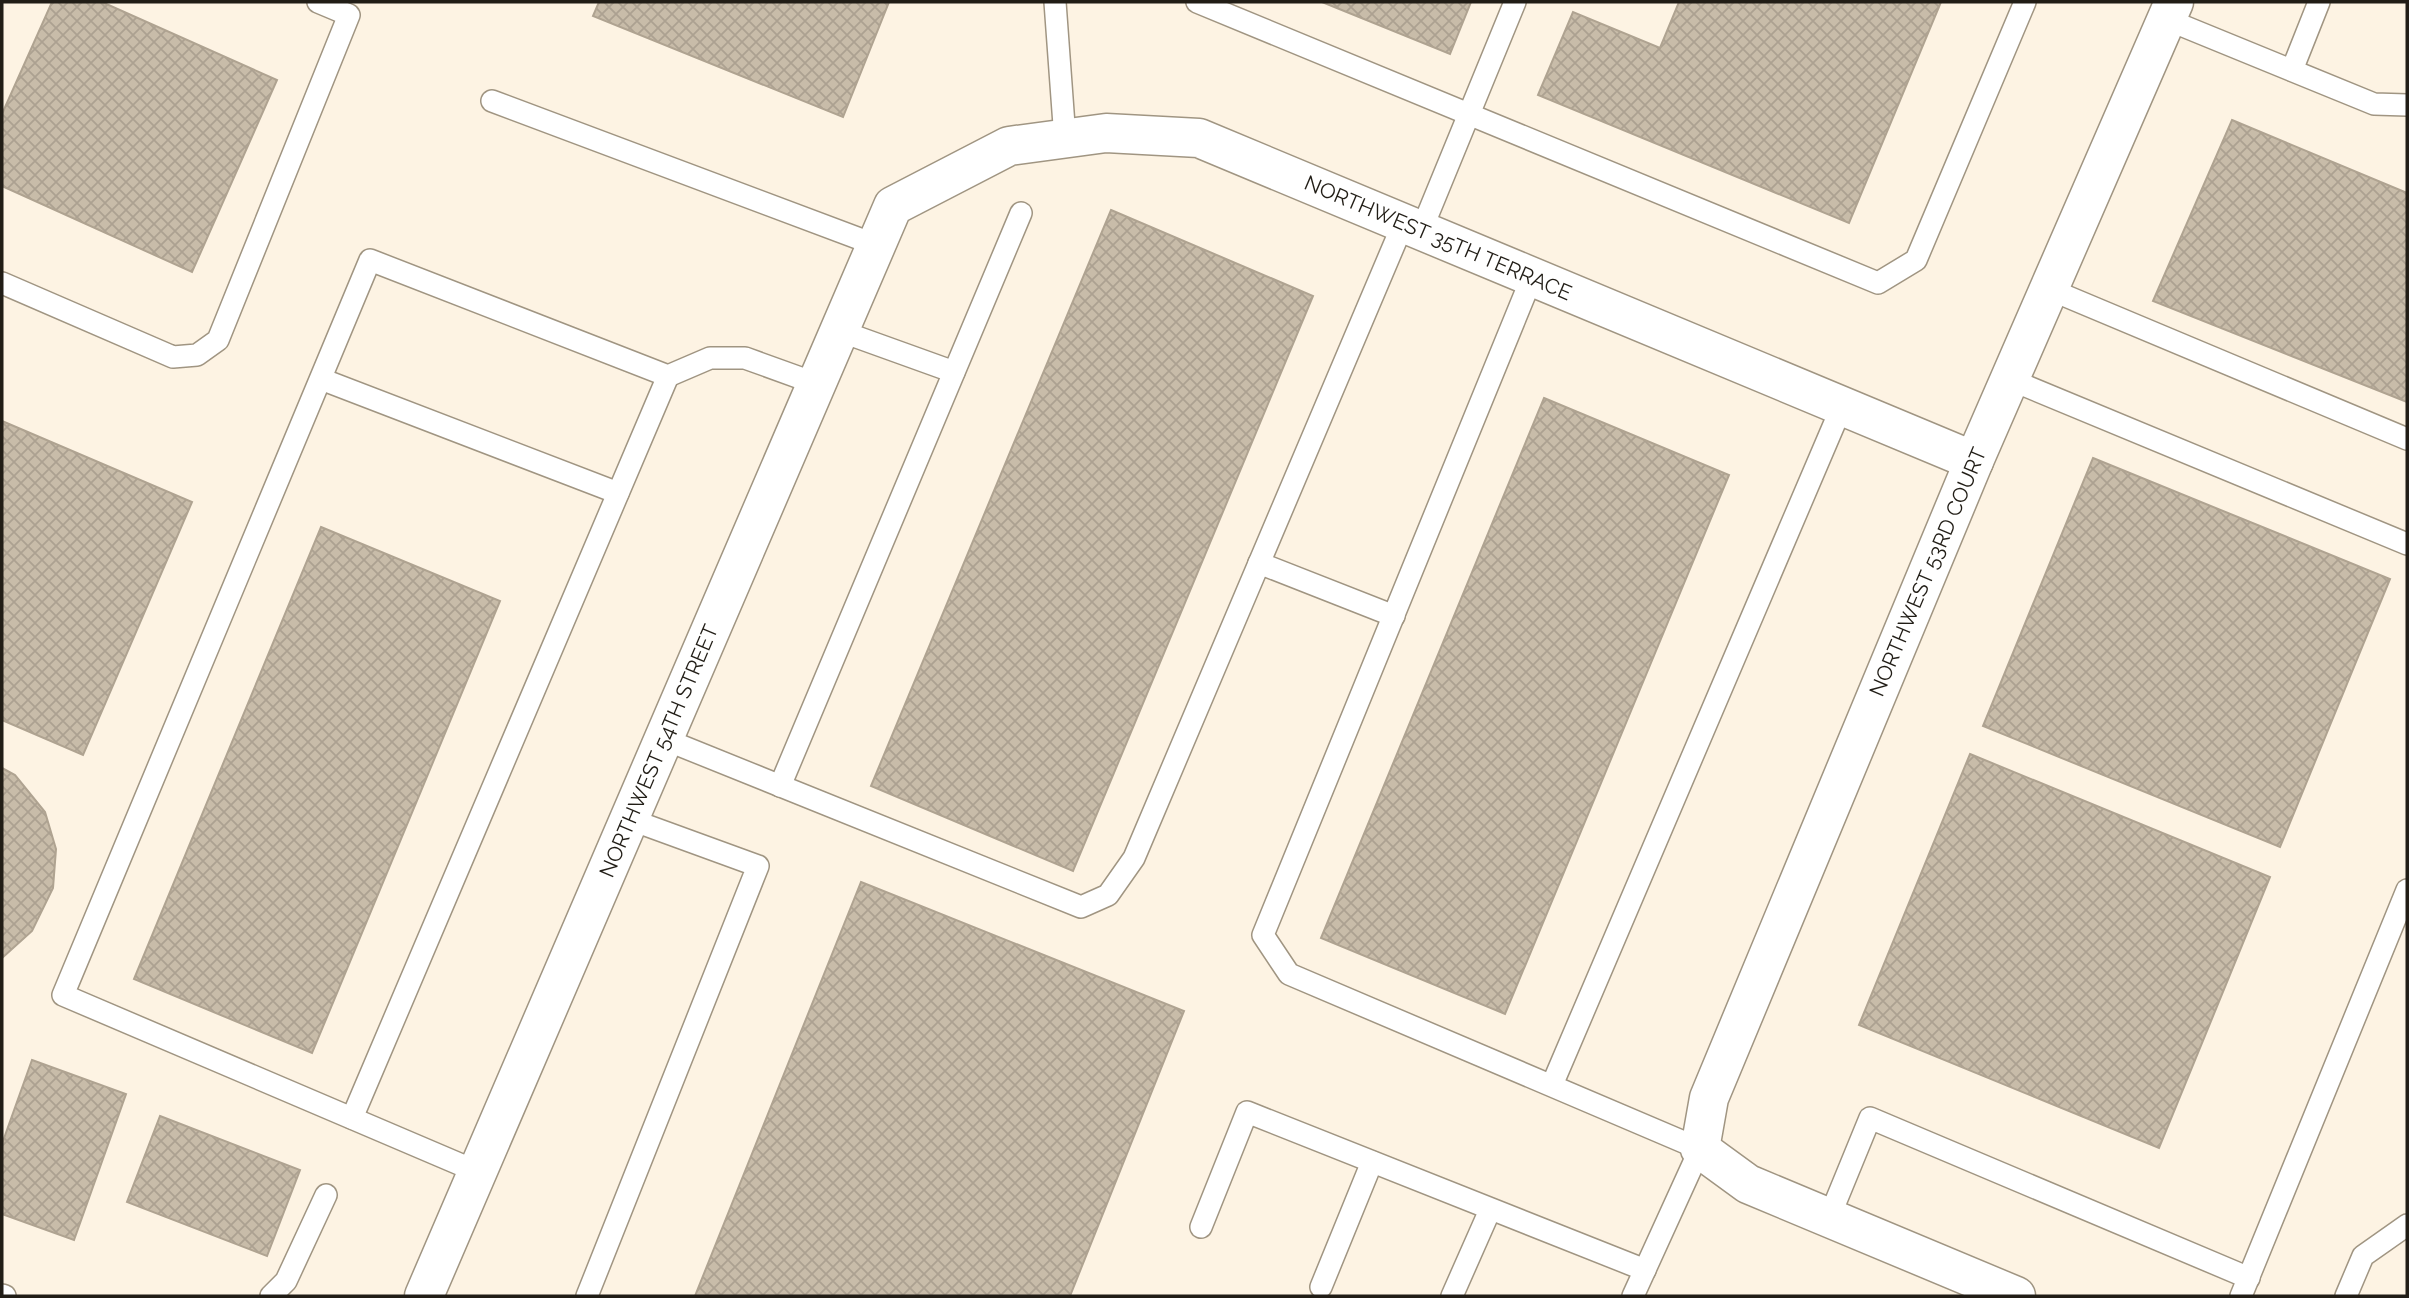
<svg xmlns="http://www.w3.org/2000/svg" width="2409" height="1298" font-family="Raleway,sans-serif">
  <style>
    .building { fill: url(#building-cross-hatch); stroke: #afa391; stroke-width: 2 }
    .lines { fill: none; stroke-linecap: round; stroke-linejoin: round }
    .service-casing { stroke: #a09582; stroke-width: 24 }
    .minor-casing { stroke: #a09582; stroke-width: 41 }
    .service { stroke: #fff; stroke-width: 21 }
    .minor { stroke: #fff; stroke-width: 38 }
    .labels { text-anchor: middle; stroke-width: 6; stroke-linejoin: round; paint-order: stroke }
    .street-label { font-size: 21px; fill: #211d16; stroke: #fff }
  </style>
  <defs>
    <pattern id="building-cross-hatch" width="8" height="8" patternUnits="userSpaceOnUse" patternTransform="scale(1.75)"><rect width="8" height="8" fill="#c8bca9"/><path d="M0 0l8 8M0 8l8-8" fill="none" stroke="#aca191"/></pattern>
  </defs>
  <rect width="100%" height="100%" fill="#fdf3e3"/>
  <g class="building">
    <path d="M52 2H102L277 80 192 272 2 186V114Z"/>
    <path d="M599 2H889L843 117 593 16Z"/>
    <path d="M1322 2H1471L1450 54Z"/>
    <path d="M1679 2H1941L1849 223 1538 95 1573 12 1660 48Z"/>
    <path d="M2232 120 2407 193V402L2153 301Z"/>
    <path d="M1111 210 1313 296 1073 871 871 786Z"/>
    <path d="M1544 398 1729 475 1505 1014 1321 938Z"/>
    <path d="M2 421 192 502 83 755 2 720Z"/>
    <path d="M2093 458 2390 579 2280 847 1983 726Z"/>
    <path d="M321 527 500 601 312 1053 134 979Z"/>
    <path d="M1970 754 2270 877 2159 1148 1859 1025Z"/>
    <path d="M2 768 15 775 45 812 56 849 53 888 32 931 2 958Z"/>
    <path d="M861 882 1184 1011 1070 1296H695Z"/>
    <path d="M32 1060 126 1094 74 1240 2 1214V1144Z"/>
    <path d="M160 1116 300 1170 267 1256 127 1202Z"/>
  </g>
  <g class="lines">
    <g class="service-casing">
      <g id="service">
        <path d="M1055 2 1065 139"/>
        <path d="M1197 2 1878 283 1916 260 2025 2"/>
        <path d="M2166 19 2374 104 2407 105"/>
        <path d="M2292 70 2319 2"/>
        <path d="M492 101 876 245"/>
        <path d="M1421 231 1515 2"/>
        <path d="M1532 277 1263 935 1289 974 1700 1149 1633 1296"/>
        <path d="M2 283 173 357 197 355 218 340 349 15 318 2"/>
        <path d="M2049 289 2407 439"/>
        <path d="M840 331 954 372"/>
        <path d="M321 379 618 493"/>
        <path d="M2009 379 2407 544"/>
        <path d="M1259 563 1394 616"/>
        <path d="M664 739 1081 907 1108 895 1134 858 1403 224"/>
        <path d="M780 786 1021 213"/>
        <path d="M1552 1085 1842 406"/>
        <path d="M352 1118 668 376"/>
        <path d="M478 1172 63 995 370 260 668 376 710 358H745L817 384"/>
        <path d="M1829 1218 1870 1118 2249 1278"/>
        <path d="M1201 1227 1247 1112 1645 1270"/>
        <path d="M1321 1287 1372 1162"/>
        <path d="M2 1295 5 1296"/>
        <path d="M271 1296 286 1281 326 1195"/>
        <path d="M587 1296 758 866 629 819"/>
        <path d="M1452 1296 1490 1210"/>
        <path d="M2241 1296 2407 890"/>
        <path d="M2346 1296 2363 1256 2407 1225"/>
      </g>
    </g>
    <g class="minor-casing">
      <g id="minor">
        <path d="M424 1296 893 206 1009 146 1106 133 1199 138 1974 461"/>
        <path d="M2016 1296 1748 1184 1700 1149 1709 1098 1974 461 2174 2"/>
      </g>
    </g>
    <use href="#service" class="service"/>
    <use href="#minor" class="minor"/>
  </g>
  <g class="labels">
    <g class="street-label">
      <text transform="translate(1438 238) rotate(23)" y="7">NORTHWEST 35TH TERRACE</text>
      <text transform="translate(1928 572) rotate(-67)" y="7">NORTHWEST 53RD COURT</text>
      <text transform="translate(659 751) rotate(-67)" y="7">NORTHWEST 54TH STREET</text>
    </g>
  </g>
  <rect width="2409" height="1298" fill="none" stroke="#211d16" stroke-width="7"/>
</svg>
